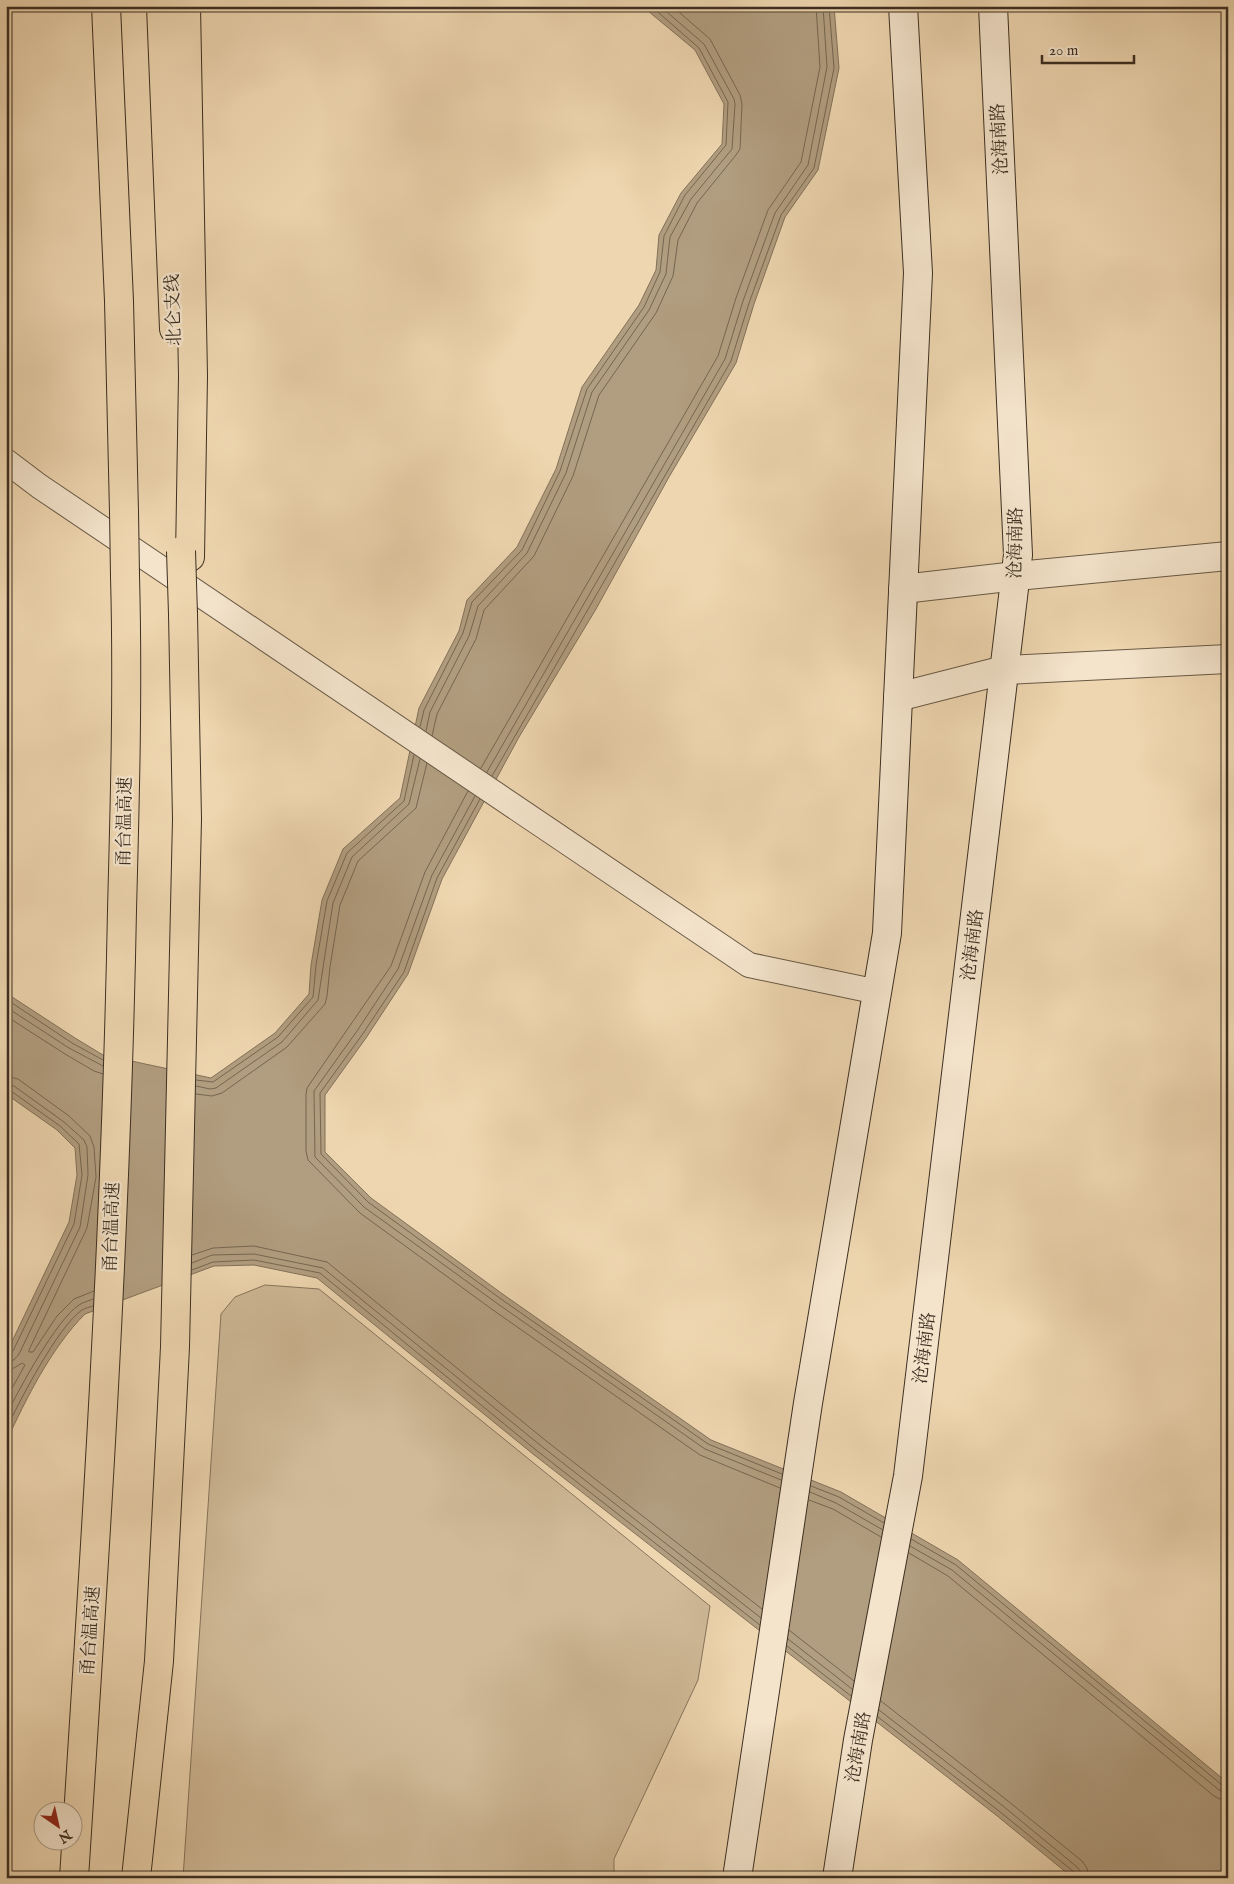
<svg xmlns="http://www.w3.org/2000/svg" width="1234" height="1884" font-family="'IM FELL English','Noto Serif SC',serif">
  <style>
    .green { fill: #d0ba98; stroke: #86745c }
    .water { fill: #b19d7f; stroke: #827159 }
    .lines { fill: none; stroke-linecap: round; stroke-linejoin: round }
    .shore { stroke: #766650; stroke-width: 1 }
    .minor-casing { stroke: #685945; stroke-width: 26 }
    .tertiary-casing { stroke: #685945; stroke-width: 30 }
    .secondary-casing { stroke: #3c2f21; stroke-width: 30 }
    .motorway-casing { stroke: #3c2f21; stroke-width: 30 }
    .minor { stroke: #f4e4cc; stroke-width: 24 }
    .tertiary { stroke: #f4e4cc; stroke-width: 28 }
    .secondary { stroke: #f4e4cc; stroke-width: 28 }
    .motorway { stroke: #eed6b0; stroke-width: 28 }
    .motorway-bridge-casing { stroke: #3c2f21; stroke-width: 30; stroke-linecap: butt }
    .motorway-bridge { stroke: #eed6b0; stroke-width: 28 }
    .labels { text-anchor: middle; stroke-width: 4.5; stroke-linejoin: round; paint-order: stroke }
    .street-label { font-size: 18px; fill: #3c2f21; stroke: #f4e4cc }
  </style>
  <rect width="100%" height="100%" fill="#eed6b0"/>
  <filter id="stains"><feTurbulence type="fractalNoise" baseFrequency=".004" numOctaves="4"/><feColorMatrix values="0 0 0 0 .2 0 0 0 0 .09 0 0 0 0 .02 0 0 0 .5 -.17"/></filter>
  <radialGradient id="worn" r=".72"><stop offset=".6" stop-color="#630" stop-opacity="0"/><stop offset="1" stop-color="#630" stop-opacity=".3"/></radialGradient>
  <path class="green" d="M265 1285 319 1289 710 1606 698 1680 614 1859V1878H183L221 1314 235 1297Z"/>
  <path class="water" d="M642 6H834L839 68 818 170 785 217 754 304 736 363 669 477 596 609 519 737 442 879 408 974 366 1038 325 1095V1152L371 1198 504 1295 711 1440 841 1492 958 1560 1228 1783V1878H1073L996 1815 533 1454 317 1278 254 1265 214 1266 85 1314C51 1348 26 1399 6 1442V1354L69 1222 77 1175 75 1148 57 1130 6 1094V993L75 1038 103 1055 211 1078 275 1033 309 994 311 965 322 900 343 849 400 798 419 708 459 631 467 600 517 547 556 469 582 387 639 305 656 270 659 235 681 193 722 144 724 104 695 50Z"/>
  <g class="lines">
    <g class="shore">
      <path d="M420 727 424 710 463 633 472 602 522 550 560 471 587 389 644 307 660 272 664 236 685 195 726 145 728 102 699 48 651 6"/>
      <path d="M426 731 430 712 469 636 478 606 527 553 566 473 592 392 649 310 666 274 670 237 691 199 732 149 735 104 734 99 704 44 660 6"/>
      <path d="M432 736 437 714 476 639 484 610 534 556 573 476 599 395 656 313 673 276 678 240 697 203 736 155 740 149 742 104 740 95 710 39 672 6"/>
      <path d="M481 768 718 356 736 298 768 210 801 162 820 67 816 6"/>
      <path d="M487 772 725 359 743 301 775 213 808 165 827 67 823 6"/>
      <path d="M492 776 731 361 749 303 781 215 814 168 834 68 829 6"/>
      <path d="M468 791 425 872 391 966 307 1088 306 1095V1151L308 1160 360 1213 493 1310 700 1455 780 1488"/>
      <path d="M475 796 432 875 398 969 357 1031 314 1091 315 1157 364 1207 498 1304 705 1449 781 1480"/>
      <path d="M480 799 437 878 404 972 362 1035 320 1093 321 1154 368 1202 501 1299 708 1444 782 1474"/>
      <path d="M6 999 72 1043 103 1060"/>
      <path d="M6 1007 69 1048 103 1066"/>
      <path d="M6 1016 65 1054 94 1071 103 1074"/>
      <path d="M6 1076 18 1079 69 1116 90 1136 94 1147 96 1177 87 1228 29 1350V1352H33L57 1316 74 1299 94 1291"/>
      <path d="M196 1080 213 1082 278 1037 313 997 316 965 327 901 347 853 404 801 414 755"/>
      <path d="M6 1084 14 1086 64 1122 84 1140 87 1147 88 1175 80 1227 19 1354 14 1360 6 1361"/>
      <path d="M196 1086 210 1089 216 1088 282 1042 318 1000 333 903 352 857 409 804 420 759"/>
      <path d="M6 1090 11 1091 60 1126 79 1144 82 1175 74 1224 13 1351 6 1355"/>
      <path d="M196 1094 212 1096 222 1093 287 1047 325 1004 327 996 330 967 340 905 358 861 416 808 427 763"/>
      <path d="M192 1255 213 1248 254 1246 327 1262 545 1440 762 1609"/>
      <path d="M192 1263 212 1255 254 1254 323 1268 540 1445 761 1618"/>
      <path d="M192 1270 213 1262 254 1260 320 1273 536 1450 760 1625"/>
      <path d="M6 1369 14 1368 22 1363 25 1365 6 1399"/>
      <path d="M6 1415C20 1388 56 1320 79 1305 83 1302 89 1301 93 1299"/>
      <path d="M6 1430C18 1403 59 1325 82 1310 85 1308 90 1307 93 1306"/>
      <path d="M811 1486 839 1497 884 1523"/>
      <path d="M810 1492 836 1503 883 1530"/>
      <path d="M809 1500 833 1509 881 1537"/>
      <path d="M911 1539 956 1565 1222 1785 1228 1786"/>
      <path d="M910 1546 952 1570 1219 1790 1228 1793"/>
      <path d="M909 1553 948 1576 1214 1796 1220 1799 1228 1800"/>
      <path d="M789 1630 854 1681"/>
      <path d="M788 1639 852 1689"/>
      <path d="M787 1646 851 1696"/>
      <path d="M881 1701 1008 1801 1082 1861 1087 1868 1089 1878"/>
      <path d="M879 1710 1003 1806 1077 1867 1081 1872 1082 1878"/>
      <path d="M878 1717 999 1811 1074 1872 1075 1878"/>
    </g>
    <g class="minor-casing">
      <path id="minor" d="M6 461 39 486 749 965 878 992"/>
    </g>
    <g class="tertiary-casing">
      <g id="tertiary">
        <path d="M903 589 1016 576 1228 556"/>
        <path d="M898 697 1004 670 1228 659"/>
      </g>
    </g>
    <g class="secondary-casing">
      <g id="secondary">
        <path d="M737 1878 808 1403 887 933 918 273 903 6"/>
        <path d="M837 1878 858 1740 908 1476 1018 555 993 6"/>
      </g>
    </g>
    <g class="motorway-casing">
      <g id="motorway">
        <path d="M106 6 119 301 124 512"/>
        <path d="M161 6 174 329"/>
        <path d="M186 6 193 376 190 557"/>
        <path d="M74 1878C95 1555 116 1233 122 910 125 798 128 687 125 576"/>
        <path d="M136 1878 159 1661 175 1347 187 819 183 614"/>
      </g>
    </g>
    <use href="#minor" class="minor"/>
    <use href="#tertiary" class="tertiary"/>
    <use href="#secondary" class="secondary"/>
    <use href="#motorway" class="motorway"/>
    <g class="motorway-bridge-casing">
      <g id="motorway-bridge">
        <path d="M124 512 125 576"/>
        <path d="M181 551 183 614"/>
      </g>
    </g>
    <use href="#motorway-bridge" class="motorway-bridge"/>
  </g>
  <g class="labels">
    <g class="street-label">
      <text transform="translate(999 139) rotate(-93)" y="6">沧海南路</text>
      <text transform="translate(173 310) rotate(-92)" y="6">北仑支线</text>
      <text transform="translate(1015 543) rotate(-89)" y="6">沧海南路</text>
      <text transform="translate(124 822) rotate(-89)" y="6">甬台温高速</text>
      <text transform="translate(972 945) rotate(-83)" y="6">沧海南路</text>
      <text transform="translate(111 1227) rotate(-88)" y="6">甬台温高速</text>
      <text transform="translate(924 1348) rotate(-83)" y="6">沧海南路</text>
      <text transform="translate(90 1631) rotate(-86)" y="6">甬台温高速</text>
      <text transform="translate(858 1747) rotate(-80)" y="6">沧海南路</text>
    </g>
  </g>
  <rect width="1234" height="1884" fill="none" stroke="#eed6b0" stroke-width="25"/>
  <rect x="8" y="8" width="1219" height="1869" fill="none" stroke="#3c2f21" stroke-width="2.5"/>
  <rect x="12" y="12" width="1209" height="1859" fill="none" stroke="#3c2f21"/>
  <g transform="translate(58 1826) rotate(146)"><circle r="24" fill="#f4e4cc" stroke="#aa9c88"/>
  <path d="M0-4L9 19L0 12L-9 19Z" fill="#8f2418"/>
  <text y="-8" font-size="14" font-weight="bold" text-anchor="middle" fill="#3c2f21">N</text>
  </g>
  <path d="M1042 55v8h92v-8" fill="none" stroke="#3c2f21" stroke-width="2.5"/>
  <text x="1049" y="55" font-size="15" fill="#3c2f21" stroke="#f4e4cc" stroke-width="4" paint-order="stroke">20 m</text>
  <rect width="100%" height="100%" filter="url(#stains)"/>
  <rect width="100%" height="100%" fill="url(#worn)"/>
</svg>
